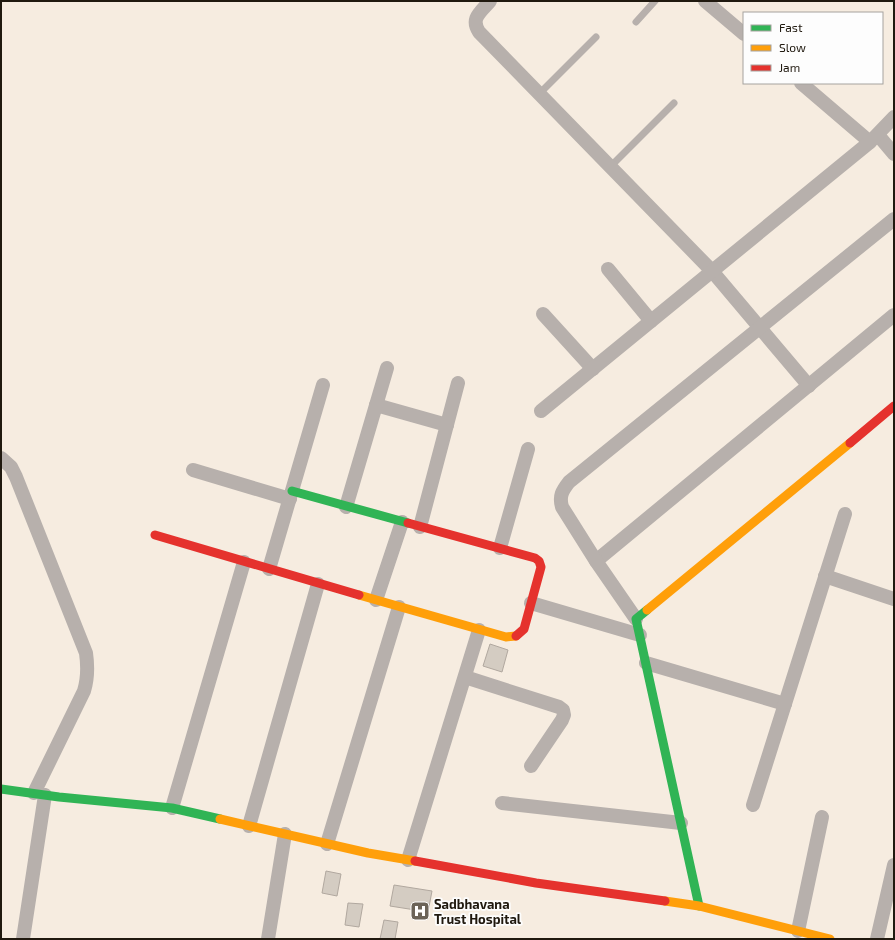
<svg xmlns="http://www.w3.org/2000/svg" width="895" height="940" font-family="'Exo 2',sans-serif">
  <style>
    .building { fill: #d4ccc2; stroke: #b1a89f }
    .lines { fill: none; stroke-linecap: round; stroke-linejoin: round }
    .lane { stroke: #b7b0ac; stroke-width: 7 }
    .street { stroke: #b7b0ac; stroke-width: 14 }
    .fast { stroke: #30b455; stroke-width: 9 }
    .slow { stroke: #ff9f0a; stroke-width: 9 }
    .jam { stroke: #e5322d; stroke-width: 9 }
    .labels { text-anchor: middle; stroke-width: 3.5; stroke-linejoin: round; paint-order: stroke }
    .poi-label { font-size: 13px; font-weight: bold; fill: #20190f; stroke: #fdfdfd; text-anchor: start }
  </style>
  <rect width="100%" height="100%" fill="#f6ece0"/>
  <g class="building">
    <path d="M490 644 508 650 502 672 483 666Z"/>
    <path d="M326 871 341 874 337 896 322 893Z"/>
    <path d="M394 885 432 891 428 912 390 906Z"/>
    <path d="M348 903 363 904 359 927 345 925Z"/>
    <path d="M384 920 398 922 395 939H380Z"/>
  </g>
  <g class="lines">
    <g class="lane">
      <path d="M636 22 655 1"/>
      <path d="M539 94 596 37"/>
      <path d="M610 167 674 103"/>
    </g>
    <g class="street">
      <path d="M490 1C481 12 470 18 479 32L712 271 809 386"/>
      <path d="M705 1 744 34"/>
      <path d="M801 83 870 142"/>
      <path d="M878 135 894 154"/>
      <path d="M608 269 651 321"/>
      <path d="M543 314 593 369"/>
      <path d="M376 405 447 425"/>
      <path d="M541 411 870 142 894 117"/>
      <path d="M1 458 11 467 16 477 86 653C88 667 88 678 84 691L34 793"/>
      <path d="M193 470 290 499"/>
      <path d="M346 507 387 368"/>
      <path d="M420 527 458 383"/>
      <path d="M500 548 528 449"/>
      <path d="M596 561 894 315"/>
      <path d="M269 569 323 385"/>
      <path d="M825 576 894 599"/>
      <path d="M376 600 402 522"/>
      <path d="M531 603 640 635"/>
      <path d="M636 619 596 561 562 507C559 496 562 491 569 482L894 219"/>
      <path d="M646 663 785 704"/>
      <path d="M465 677 559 707 563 710 564 715 562 720 531 766"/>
      <path d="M502 803 681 823"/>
      <path d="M753 805 845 514"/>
      <path d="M172 808 244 562"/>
      <path d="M249 826 318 584"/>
      <path d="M327 844 399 607"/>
      <path d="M408 860 479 630"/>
      <path d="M798 931 822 817"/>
      <path d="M23 939 45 795"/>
      <path d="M268 939 285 834"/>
      <path d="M877 939 894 865"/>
    </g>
    <g class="fast">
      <path d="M292 491 408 523"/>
      <path d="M647 610 636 619 699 906"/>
      <path d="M1 789 59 797 172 808 220 819"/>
    </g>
    <g class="slow">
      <path d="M359 595 506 637 516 636"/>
      <path d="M647 610 850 443"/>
      <path d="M220 819 368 853 415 861"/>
      <path d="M665 901 699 906 830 939"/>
    </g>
    <g class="jam">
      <path d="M850 443 894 406"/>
      <path d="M408 523 535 558 539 561 541 567 524 629 516 636"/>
      <path d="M155 535 359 595"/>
      <path d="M415 861 536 883 665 901"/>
    </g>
  </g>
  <defs>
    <g id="hospital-square" transform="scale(1)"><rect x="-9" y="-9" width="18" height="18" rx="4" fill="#6b6358" stroke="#fdfdfd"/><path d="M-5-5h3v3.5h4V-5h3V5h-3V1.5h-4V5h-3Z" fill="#fff"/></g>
  </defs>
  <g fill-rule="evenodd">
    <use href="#hospital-square" x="420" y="911"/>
  </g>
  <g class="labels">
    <g class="poi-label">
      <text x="434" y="909">Sadbhavana<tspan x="434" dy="15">Trust Hospital</tspan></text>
    </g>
  </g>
  <rect width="895" height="940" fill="none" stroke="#20190f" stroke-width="4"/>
  <rect x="743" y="12" width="140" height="72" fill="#fdfdfd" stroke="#a5a29e"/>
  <rect x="751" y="25" width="20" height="6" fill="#30b455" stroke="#a5a29e"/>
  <text x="779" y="32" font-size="12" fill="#20190f">Fast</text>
  <rect x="751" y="45" width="20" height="6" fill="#ff9f0a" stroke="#a5a29e"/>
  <text x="779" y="52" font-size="12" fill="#20190f">Slow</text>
  <rect x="751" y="65" width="20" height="6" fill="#e5322d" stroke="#a5a29e"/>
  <text x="779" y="72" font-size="12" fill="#20190f">Jam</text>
</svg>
